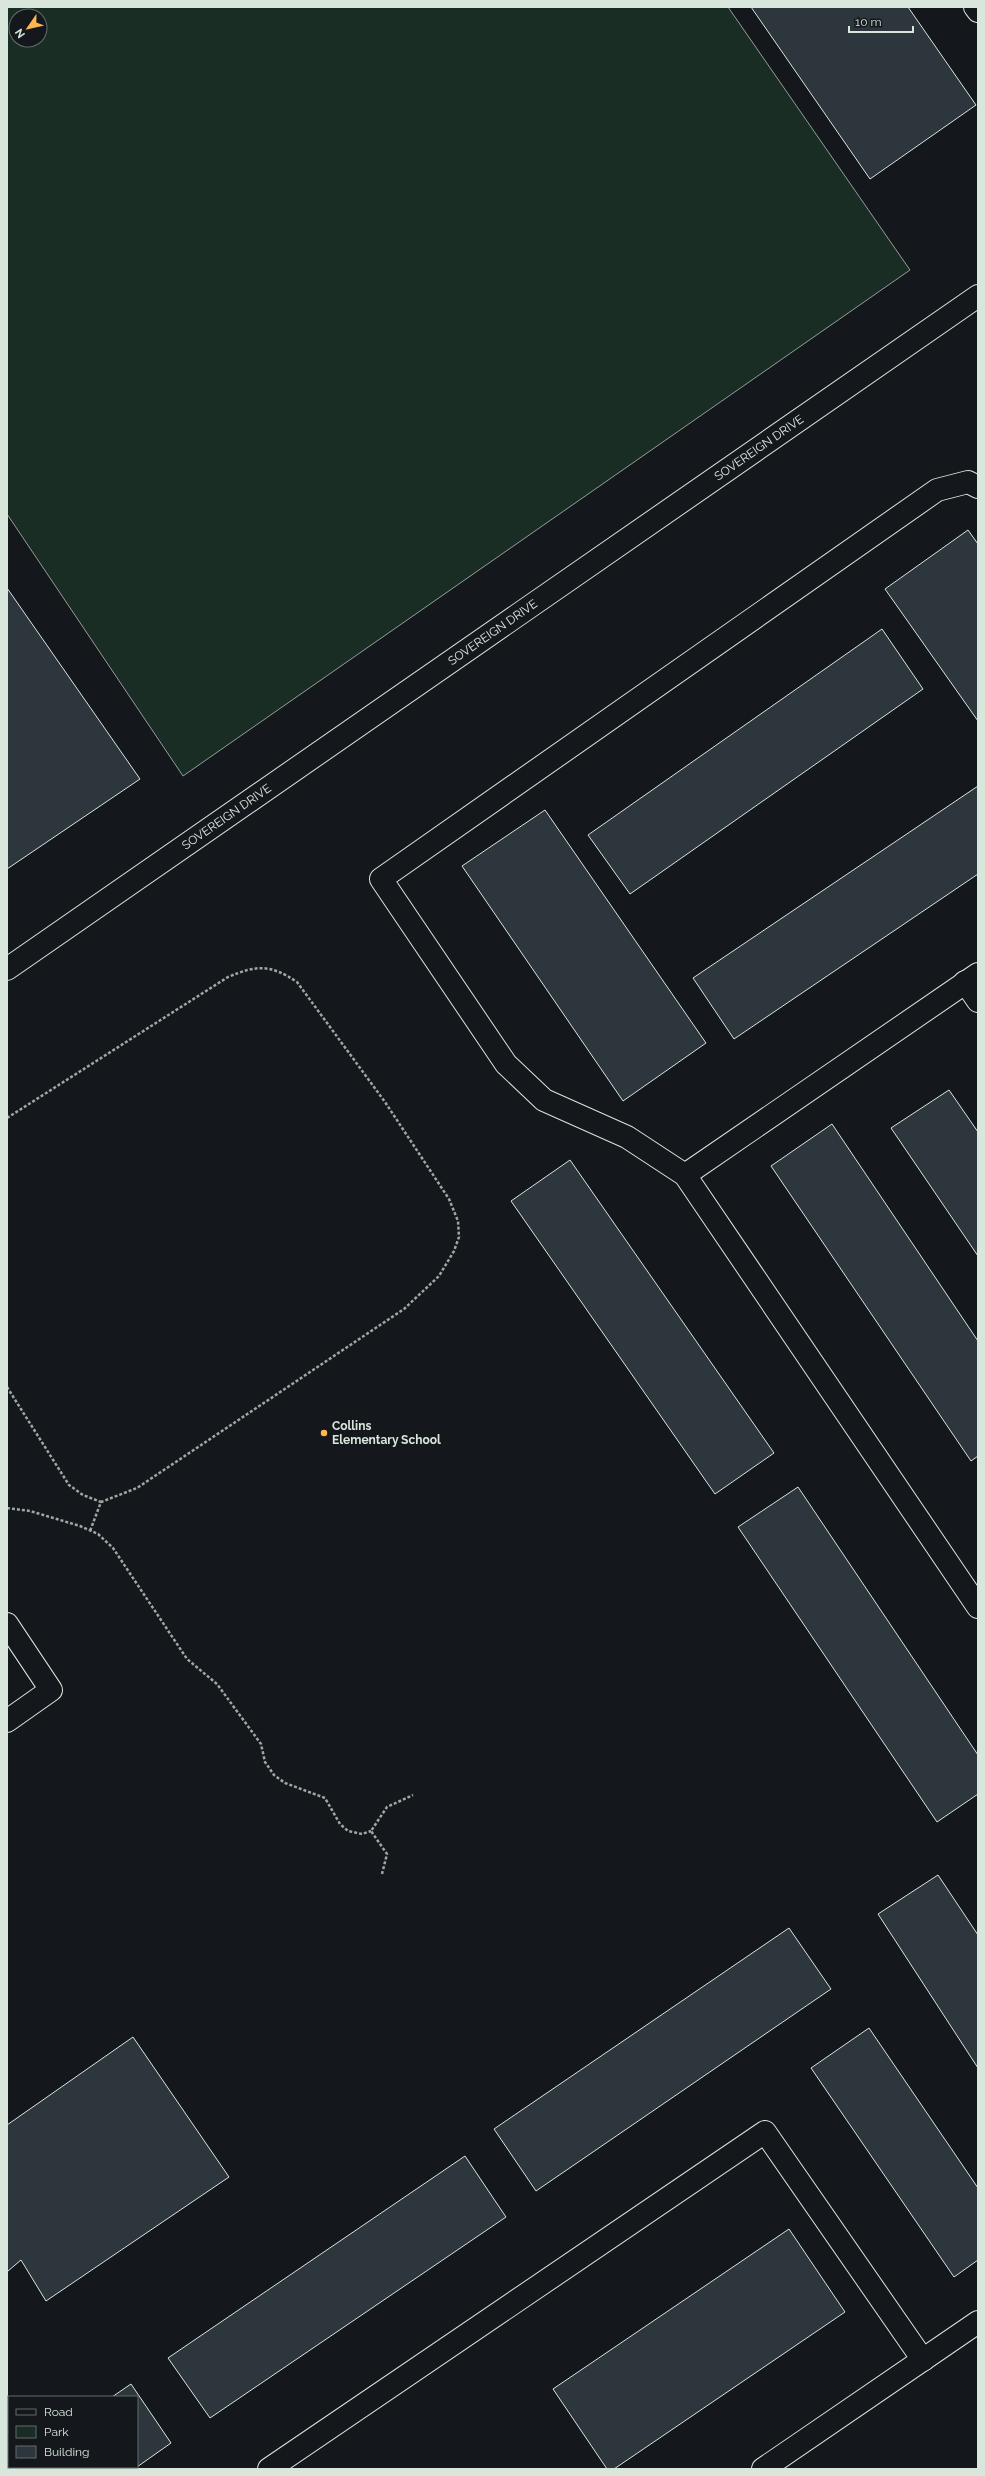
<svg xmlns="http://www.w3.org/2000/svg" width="985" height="2476" font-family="Raleway,sans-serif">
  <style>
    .green { fill: #1a2d24; stroke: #939e99; fill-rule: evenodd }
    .building { fill: #2c363c; stroke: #d8e6dc }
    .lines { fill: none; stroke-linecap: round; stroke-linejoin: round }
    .minor-casing { stroke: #d8e6dc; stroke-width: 24 }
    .path { stroke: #9da8a2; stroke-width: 2.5; stroke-dasharray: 3 2; stroke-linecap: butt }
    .minor { stroke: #14181c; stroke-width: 22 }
    .poi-dot { fill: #ffb74d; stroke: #14181c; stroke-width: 1.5 }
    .labels { text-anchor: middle; stroke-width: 3; stroke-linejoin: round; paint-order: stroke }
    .street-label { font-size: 12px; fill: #d8e6dc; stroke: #14181c }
    .poi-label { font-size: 12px; font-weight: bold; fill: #d8e6dc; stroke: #14181c; text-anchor: start }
  </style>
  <rect width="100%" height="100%" fill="#14181c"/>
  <path class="green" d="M7 7H728L910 270 183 776 7 514ZM16 16H40V40H16Z"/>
  <g class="building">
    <path d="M751 7H908L976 105 870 179Z"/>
    <path d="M968 530 978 544V721L885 589Z"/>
    <path d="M7 588 140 779 7 869Z"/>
    <path d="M882 629 923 689 630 894 588 835Z"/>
    <path d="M978 786V874L734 1039 693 978Z"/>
    <path d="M545 810 706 1043 623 1101 462 866Z"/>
    <path d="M949 1090 978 1132V1256L891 1128Z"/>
    <path d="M832 1124 978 1341V1456L971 1461 771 1166Z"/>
    <path d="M570 1160 774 1453 715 1494 511 1201Z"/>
    <path d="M798 1487 978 1755V1794L937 1822 738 1527Z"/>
    <path d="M938 1875 978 1935V2068L878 1914Z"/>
    <path d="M789 1928 831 1989 536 2191 494 2129Z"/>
    <path d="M869 2028 978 2188V2260L954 2277 811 2068Z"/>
    <path d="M133 2037 229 2177 46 2301 21 2260 8 2271 7 2269V2125Z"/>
    <path d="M465 2156 506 2217 210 2418 168 2358Z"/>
    <path d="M789 2229 845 2312 614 2469H607L553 2389Z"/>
    <path d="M131 2384 171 2443 137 2467V2397H112Z"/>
    <path d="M9 2467H136L134 2469H7Z"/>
  </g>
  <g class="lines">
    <g class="minor-casing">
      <g id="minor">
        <path d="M975 7 978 11"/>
        <path d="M978 487 968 482 937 490 381 879 506 1064 544 1100 627 1137 685 1175 978 1607"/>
        <path id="s1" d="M7 969 978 296"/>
        <path d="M965 982 978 1001"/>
        <path d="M685 1175 978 974"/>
        <path d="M7 1624 51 1690 7 1721"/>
        <path d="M269 2469 765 2132 923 2360"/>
        <path d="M763 2469 978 2322"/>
      </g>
    </g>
    <g class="path">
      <path d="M7 1118 228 977C257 965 270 964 297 982L385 1102 449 1199 458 1221 459 1237 454 1251 439 1276 404 1309 137 1488 101 1502"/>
      <path d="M7 1387 69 1485 83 1495 101 1502 90 1531"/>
      <path d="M7 1508 30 1511 80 1526 98 1534 113 1548 187 1659 217 1684 261 1744 265 1762 274 1775 285 1783 325 1798 340 1824 348 1831 362 1834 371 1831"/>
      <path d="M382 1874 387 1854 371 1831 387 1807 413 1795"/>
    </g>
    <use href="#minor" class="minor"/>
  </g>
  <circle class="poi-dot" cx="324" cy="1433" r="4"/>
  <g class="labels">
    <g class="street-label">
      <text dy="4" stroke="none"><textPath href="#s1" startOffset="915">SOVEREIGN DRIVE</textPath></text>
      <text dy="4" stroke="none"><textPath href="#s1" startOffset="591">SOVEREIGN DRIVE</textPath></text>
      <text dy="4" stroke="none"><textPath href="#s1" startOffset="267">SOVEREIGN DRIVE</textPath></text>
    </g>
    <g class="poi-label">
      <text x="332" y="1430">Collins<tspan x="332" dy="14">Elementary School</tspan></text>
    </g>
  </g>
  <rect width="985" height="2476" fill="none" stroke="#d8e6dc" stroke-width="16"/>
  <rect x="8" y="2396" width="130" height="72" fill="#14181c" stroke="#626a69"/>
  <rect x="16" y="2409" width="20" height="6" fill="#14181c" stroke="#626a69"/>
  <text x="44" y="2416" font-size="12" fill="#d8e6dc">Road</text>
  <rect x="16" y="2426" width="20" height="12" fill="#1a2d24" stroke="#626a69"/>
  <text x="44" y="2436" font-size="12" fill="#d8e6dc">Park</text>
  <rect x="16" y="2446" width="20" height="12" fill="#2c363c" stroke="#626a69"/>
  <text x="44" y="2456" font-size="12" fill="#d8e6dc">Building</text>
  <g transform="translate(28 28) rotate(236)"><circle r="19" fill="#14181c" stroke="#626a69"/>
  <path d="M0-3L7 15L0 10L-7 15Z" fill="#ffb74d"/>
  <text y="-6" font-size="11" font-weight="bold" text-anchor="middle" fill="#d8e6dc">N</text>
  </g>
  <path d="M849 26v6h64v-6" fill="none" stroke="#d8e6dc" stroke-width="2"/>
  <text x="855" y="26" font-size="12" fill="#d8e6dc" stroke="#14181c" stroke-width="3" paint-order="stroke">10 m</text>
</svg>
